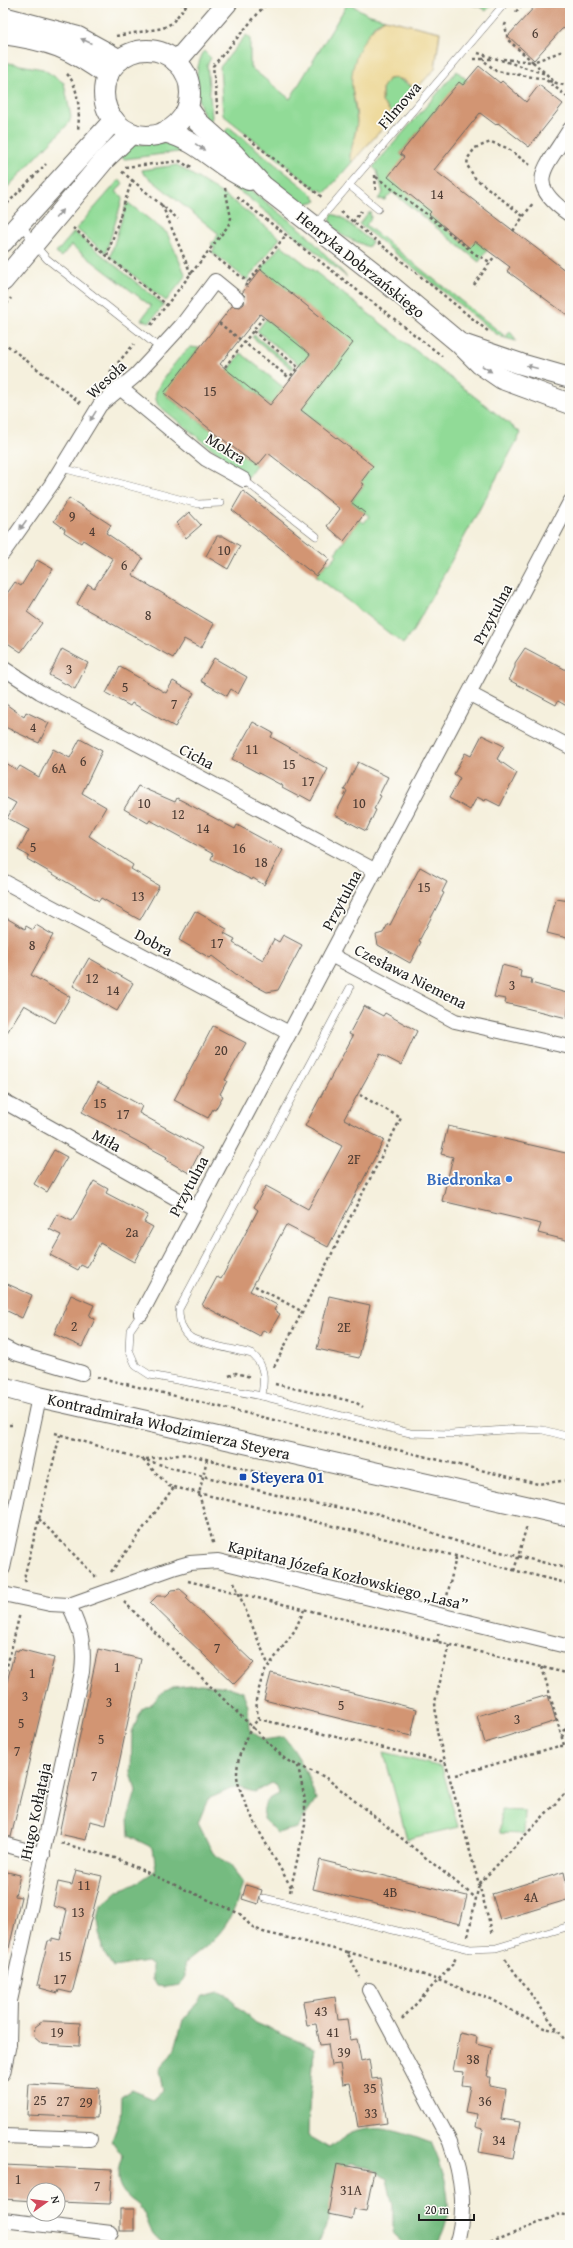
<svg xmlns="http://www.w3.org/2000/svg" width="573" height="2248" font-family="'Gentium Book Plus',serif">
  <style>
    .green { fill: #91db97; stroke: #567c5a }
    .forest { fill: #74bb80; stroke: #486c4e }
    .sand { fill: #eeda9e; stroke: #857b5d }
    .building { fill: #d29573; fill-rule: evenodd }
    .lines { fill: none; stroke-linecap: round; stroke-linejoin: round }
    .lane-casing { stroke: #686660; stroke-width: 8 }
    .street-casing { stroke: #686660; stroke-width: 16 }
    .secondary-casing { stroke: #686660; stroke-width: 22 }
    .path { stroke: #686660; stroke-width: 2.5; stroke-dasharray: 3 3; stroke-linecap: butt }
    .lane { stroke: #fff; stroke-width: 7 }
    .street { stroke: #fff; stroke-width: 14 }
    .secondary { stroke: #fff; stroke-width: 20 }
    .oneway { fill: #999 }
    .shop-dot { fill: #3f7fe0; stroke: #fdfcf7; stroke-width: 1.5 }
    .transit-dot { fill: #1a4fb4; stroke: #fdfcf7; stroke-width: 1.5 }
    .labels { text-anchor: middle; stroke-width: 3.5; stroke-linejoin: round; paint-order: stroke }
    .number-label { font-size: 14px; fill: #4a3a32 }
    .street-label { font-size: 16px; fill: #1c1c1c; stroke: #fdfcf7 }
    .shop-label { font-size: 16px; font-weight: bold; fill: #366cbe; stroke: #fdfcf7; text-anchor: end }
    .transit-label { font-size: 16px; font-weight: bold; fill: #164399; stroke: #fdfcf7; text-anchor: start }
  </style>
  <rect width="100%" height="100%" fill="#fdfcf7"/>
  <filter id="ink" filterUnits="userSpaceOnUse"><feTurbulence type="fractalNoise" baseFrequency=".025" numOctaves="2"/><feDisplacementMap in="SourceGraphic" scale="8" xChannelSelector="R" yChannelSelector="G"/><feConvolveMatrix kernelMatrix="1 2 1 2 8 2 1 2 1" color-interpolation-filters="sRGB"/></filter>
  <filter id="wash" filterUnits="userSpaceOnUse"><feTurbulence type="fractalNoise" baseFrequency=".012" numOctaves="4" result="noise"/><feDisplacementMap in="SourceGraphic" scale="16" xChannelSelector="R" yChannelSelector="G"/><feGaussianBlur stdDeviation="0.9" result="paint"/><feColorMatrix in="noise" values="0 0 0 0 0 0 0 0 0 0 0 0 0 0 0 0 0 1.4 0 .05"/><feComposite in="paint" operator="in"/></filter>
  <g filter="url(#wash)">
    <rect width="100%" height="100%" fill="#f5f0dd"/>
    <g class="green">
      <path d="M348 3 367 14 385 19 375 24 361 47 352 87 357 123 350 156 353 161 325 193 321 190 316 189 223 115 220 67 246 35 250 38V67L290 99Z"/>
      <path d="M465 3H493L486 11 481 7Z"/>
      <path d="M204 51 211 58 207 65 212 117 209 125C196 103 191 75 204 51Z"/>
      <path d="M3 62 43 69 64 83 71 117 69 123 3 192Z"/>
      <path d="M457 71 467 80 433 113 400 154 404 157 431 212 429 214 469 248 475 241 487 250 479 262 392 192 385 200 378 199 383 193 377 171 373 167Z"/>
      <path d="M396 78 412 87 414 91 394 116 382 102V89L388 79Z"/>
      <path d="M229 127 312 194 317 201 303 204 252 164 222 135Z"/>
      <path d="M167 142 185 151 125 159 115 154 130 145Z"/>
      <path d="M204 157 243 184 303 231 347 277 246 196 199 164Z"/>
      <path d="M177 165 232 200 280 238 247 280 212 252 215 248 211 244 219 234 143 173 142 170Z"/>
      <path d="M119 180 123 183 116 192 123 197 106 253 76 229Z"/>
      <path d="M127 202 167 233 186 276 166 301 110 257Z"/>
      <path d="M370 211 371 218 366 225 506 337 510 331 516 341 502 337 495 333 359 224Z"/>
      <path d="M332 214 341 217 372 242 368 247C355 240 324 233 332 214Z"/>
      <path d="M74 232 164 305 150 322 141 320 151 306 71 245 61 257 56 253Z"/>
      <path d="M281 245 521 433 413 631 403 644 316 576 327 563 329 564 337 555 335 553 360 520 364 523 369 516 351 502 364 485 361 482 372 466 301 409 352 343 261 269Z"/>
      <path d="M266 319 310 354 301 366 257 331Z"/>
      <path d="M254 335 294 367 292 369 252 337Z"/>
      <path d="M191 347 199 348 164 394 256 465 247 477 158 405C156 400 154 395 157 390 160 381 183 351 191 347Z"/>
      <path d="M241 353 284 388 271 405 228 371Z"/>
      <path d="M384 1753 442 1767 458 1827 407 1839Z"/>
      <path d="M501 1810 525 1811 524 1834 500 1833Z"/>
    </g>
    <g class="forest">
      <path d="M201 1684 229 1687 243 1692 248 1706 249 1729 263 1740 284 1737C301 1758 308 1774 316 1800L297 1828 277 1833 263 1819C264 1803 264 1801 279 1794L277 1786 271 1783 255 1792 235 1787 208 1799 198 1823 213 1853 230 1865 243 1882C232 1925 219 1938 184 1964L185 1976 180 1985 167 1987 156 1986 152 1979V1966L147 1962 113 1967 102 1950 98 1919 101 1906 119 1890 136 1884 156 1870 153 1848 129 1836 128 1818 136 1791 131 1772 132 1732 142 1709 153 1703 160 1694 173 1687Z"/>
      <path d="M219 1992 230 1997 238 2008 256 2023 314 2048C313 2078 308 2106 308 2136L329 2148C336 2143 344 2135 352 2132 379 2121 406 2133 431 2142 446 2176 458 2211 436 2245H406L393 2233V2206L387 2179 369 2167 351 2163 335 2174 327 2226 317 2245H166C147 2232 152 2228 142 2210 139 2204 132 2201 128 2197 114 2184 117 2170 123 2155L112 2140 120 2119 121 2097 132 2090 153 2099 163 2090 159 2071 175 2048 183 2020 203 1996Z"/>
    </g>
    <path class="sand" d="M385 19 440 32 435 69 414 91C410 80 398 77 388 79L382 89V102L394 116 353 161H351L350 156C352 145 356 133 357 122 357 110 354 100 352 88 349 65 364 30 385 19Z"/>
    <g id="blocks">
      <g class="building">
        <path d="M538 3H570V27L562 29 534 60 508 36Z"/>
        <path d="M479 66 500 83 502 81 526 102 539 85 563 104 529 147 498 123 496 125 480 113 434 170 570 274V317L507 271 510 267 475 241 470 248 429 214 431 212 388 177 404 157 400 154 433 113 459 82 463 85Z"/>
        <path d="M261 269 353 343 301 410 373 466 361 482 364 484 351 502 365 513 344 541 327 526 340 509 268 453 257 466 164 393 232 306 240 307 244 304 245 296 242 293ZM260 314 310 354 270 405 220 364Z"/>
        <path d="M243 491 330 559 316 576 232 510Z"/>
        <path d="M69 498 111 525 106 533 143 558 133 574 135 577 214 624 201 648 184 639 173 658 77 604 88 584 94 588 113 559 83 540 81 543 64 532 65 529 54 521Z"/>
        <path d="M189 512 201 525 186 538 177 523Z"/>
        <path d="M217 536H223L240 546 228 569 206 556Z"/>
        <path d="M37 560 53 569 27 612 42 623 21 652 3 640V599L15 582 21 586Z"/>
        <path d="M525 648 570 672V708L558 701 556 705 509 680 515 667V663Z"/>
        <path d="M62 649 88 663 75 689 49 675Z"/>
        <path d="M214 658 247 677 238 694 231 689 227 696 201 681Z"/>
        <path d="M120 667 166 693 173 681 194 693 175 727 132 703 130 706 106 693Z"/>
        <path d="M3 702 24 717 26 712 49 723 39 743 3 726Z"/>
        <path d="M253 722 273 733 271 737 328 769 311 801 300 795 299 797 282 788 283 786 232 759Z"/>
        <path d="M482 735 504 746 497 759 517 773 500 806 486 799 485 801 477 797 470 810 449 798 460 778 454 774 459 764 465 753 471 756Z"/>
        <path d="M80 739 102 751 82 793 106 807 89 836 133 865 131 869 159 886 140 920 101 898 99 901 27 859 29 856 18 850 29 830 7 818 16 803 3 796V761L17 770 20 766 39 777 53 749 70 758Z"/>
        <path d="M358 762 388 777 379 795 381 796 374 809 376 810 366 831 335 815 347 791 344 790Z"/>
        <path d="M138 786 175 802 177 798 235 829 237 825 283 850 264 885 253 878 252 880 211 859 213 854 150 820 148 823 124 809Z"/>
        <path d="M420 867 447 882 442 892 444 893 419 941 421 942 410 963 378 945 376 935 383 933 388 924 390 925Z"/>
        <path d="M556 899 570 901V927L567 938 547 933Z"/>
        <path d="M195 911 227 929 224 933 235 939 233 943 263 960 274 939 279 942 283 935 302 945 278 990 267 992 241 978 212 956 210 958 179 940Z"/>
        <path d="M3 916 25 929 26 926 33 930 36 925 53 935 31 975 70 997 55 1023 24 1005 3 1039Z"/>
        <path d="M89 958 133 983 117 1011 73 986Z"/>
        <path d="M502 965 521 970 520 977 532 979 531 983 570 994 567 1018 505 1003 506 999 494 997Z"/>
        <path d="M364 1006 383 1016 385 1013 417 1031 401 1065 380 1054 344 1119 384 1140 328 1247 286 1225 250 1291 277 1305 274 1310 280 1314 269 1333 263 1330 260 1336 202 1305 217 1277 221 1279 258 1210 254 1207 266 1186 308 1209 342 1146 305 1126 353 1036 349 1034Z"/>
        <path d="M213 1026 246 1043 225 1080 227 1081 220 1094 223 1096 215 1110 213 1109 208 1118 174 1100Z"/>
        <path d="M98 1082 142 1106 139 1113 202 1148 189 1173 166 1160 167 1157 82 1112Z"/>
        <path d="M448 1126 570 1154V1241L538 1233 541 1224 442 1201 453 1157 441 1154Z"/>
        <path d="M54 1150 67 1157 47 1192 34 1184Z"/>
        <path d="M94 1181 108 1189 106 1193 148 1215 144 1222 153 1227 134 1262 100 1243 87 1268 81 1265 78 1270 50 1255 61 1235 49 1229 57 1214 72 1221Z"/>
        <path d="M3 1282 32 1295 22 1318 3 1309Z"/>
        <path d="M71 1295 94 1305 89 1316 95 1319 82 1347 54 1334Z"/>
        <path d="M329 1296 370 1305 359 1358 317 1349Z"/>
        <path d="M180 1589 188 1596 186 1598 254 1663 234 1684 150 1603 157 1596H166L172 1590Z"/>
        <path d="M19 1649 54 1658 11 1837 3 1836V1698L15 1650 18 1651Z"/>
        <path d="M98 1649 141 1659 106 1825 90 1821 86 1840 59 1834Z"/>
        <path d="M271 1673 417 1709 411 1736 264 1700Z"/>
        <path d="M548 1695 556 1721 485 1743 477 1716Z"/>
        <path d="M320 1860 467 1896 460 1924 313 1889Z"/>
        <path d="M76 1870 102 1876 72 1993 59 1990 58 1993 40 1988 41 1985H37L48 1941H52V1938L60 1940 67 1910 53 1906 58 1882 72 1885Z"/>
        <path d="M3 1871 20 1875 15 1896 21 1897 9 1948H3Z"/>
        <path d="M564 1872 570 1899 500 1920 492 1894Z"/>
        <path d="M246 1885 262 1890 258 1904 242 1899Z"/>
        <path d="M335 1997 338 2020 347 2019 350 2040 357 2039 361 2061 369 2059 372 2079 380 2078 387 2123 358 2127 350 2083 343 2084 340 2064 331 2065 328 2044 320 2045 316 2024 307 2025 303 2002Z"/>
        <path d="M43 2021 80 2023 79 2046 42 2044 34 2037 35 2027Z"/>
        <path d="M460 2033 477 2037 476 2044 492 2048 487 2077H490L489 2086 506 2089 501 2119 520 2122 513 2158 479 2152 483 2129 475 2127 477 2114 465 2112 470 2086 462 2085 464 2072 453 2071Z"/>
        <path d="M29 2084 99 2088 97 2118 27 2115Z"/>
        <path d="M337 2164 374 2171 366 2211 354 2209 352 2219 328 2214Z"/>
        <path d="M4 2165 112 2170 110 2204 58 2202V2190H34V2201L3 2199Z"/>
        <rect x="120" y="2209" width="14" height="22"/>
      </g>
    </g>
  </g>
  <g filter="url(#ink)">
    <use href="#blocks" fill-opacity="0" stroke="#686660" stroke-width="1"/>
    <g class="lines">
      <g class="lane-casing">
        <g id="lane">
          <path d="M349 185 378 209"/>
          <path d="M22 224 33 243 47 259 160 348"/>
          <path d="M315 225 505 3"/>
          <path d="M62 468 198 504 221 503"/>
          <path d="M244 480 316 536"/>
          <path d="M141 1314 130 1330 129 1350 136 1366 150 1375 262 1396 410 1433 451 1434 520 1429 543 1430 570 1437"/>
          <path d="M262 1396C264 1379 266 1366 252 1354 238 1350 200 1344 190 1337 181 1331 179 1319 179 1309L350 988"/>
          <path d="M264 1898 470 1949 496 1948 570 1926"/>
        </g>
      </g>
      <g class="street-casing">
        <g id="street">
          <path d="M570 129C545 170 523 182 570 215"/>
          <path d="M119 387 206 459 244 480"/>
          <path d="M3 553 51 485 100 405 135 376 150 360 182 325 215 281 237 299"/>
          <path d="M3 668 40 692 376 871"/>
          <path d="M470 694 570 747"/>
          <path d="M3 881 289 1033"/>
          <path d="M331 955 455 1021 570 1047"/>
          <path d="M3 1101 195 1209"/>
          <path d="M141 1314 570 502"/>
          <path d="M3 1347 15 1353 82 1373"/>
          <path d="M3 1568 39 1397"/>
          <path d="M3 1594 50 1604 69 1605 176 1567 190 1563 218 1561 570 1647"/>
          <path d="M3 1844 43 1855"/>
          <path d="M369 1990 450 2142C462 2177 467 2209 456 2245"/>
          <path d="M3 2073 9 2044 10 2001 82 1672C85 1644 81 1630 69 1605"/>
          <path d="M3 2136 90 2139"/>
          <path d="M3 2220 111 2233"/>
        </g>
      </g>
      <g class="secondary-casing">
        <g id="secondary">
          <path d="M3 17 78 37 120 60"/>
          <path d="M3 34C48 40 71 48 108 76"/>
          <circle cx="147" cy="93" r="43"/>
          <path d="M176 62 227 3"/>
          <path d="M188 108 198 122 234 154 263 186 391 286 458 342 480 364 502 379 570 404"/>
          <path d="M164 132C201 141 217 167 249 180"/>
          <path d="M3 242 114 120"/>
          <path d="M3 281 106 158 132 133"/>
          <path d="M462 344 521 364 570 378"/>
          <path d="M3 1387 39 1397 570 1516"/>
        </g>
      </g>
      <g class="path">
        <path d="M180 3 185 7"/>
        <path d="M516 12 523 3"/>
        <path d="M506 23 505 25 508 40 533 62 563 51"/>
        <path d="M116 36 163 28 172 23 188 3"/>
        <path d="M478 53 546 74"/>
        <path d="M474 59H482L496 71 545 79 570 99"/>
        <path d="M482 59H492"/>
        <path d="M503 59 533 62 556 83"/>
        <path d="M67 74C79 86 80 113 78 130"/>
        <path d="M549 81 570 87"/>
        <path d="M218 114 213 66 267 3"/>
        <path d="M244 135 323 198"/>
        <path d="M125 167 180 161 189 167 191 165"/>
        <path d="M375 175 376 192"/>
        <path d="M376 177 425 213 475 254 490 262"/>
        <path d="M132 180 178 219"/>
        <path d="M237 197 442 356"/>
        <path d="M162 205 191 274"/>
        <path d="M3 208 46 164"/>
        <path d="M341 212 489 332"/>
        <path d="M523 216 475 178 467 165 468 158 475 148 491 142 507 148 530 165"/>
        <path d="M353 222 361 211"/>
        <path d="M73 228 167 305"/>
        <path d="M513 231 533 203"/>
        <path d="M209 252 248 282"/>
        <path d="M107 256 132 180 120 170"/>
        <path d="M474 285 494 257"/>
        <path d="M245 286 286 235"/>
        <path d="M3 309 11 298"/>
        <path d="M219 323 291 379"/>
        <path d="M151 325 228 226 231 218 225 188"/>
        <path d="M253 331 298 367 289 378"/>
        <path d="M3 342 83 405"/>
        <path d="M225 367 263 318"/>
        <path d="M110 372 134 344"/>
        <path d="M255 1286 303 1312"/>
        <path d="M274 1367 401 1118 360 1095"/>
        <path d="M229 1376 236 1373 251 1377"/>
        <path d="M97 1377 538 1484 569 1480 570 1476"/>
        <path d="M275 1384 355 1402 363 1407"/>
        <path d="M3 1425H12"/>
        <path d="M3 1431 4 1426"/>
        <path d="M55 1433 172 1468 300 1501 379 1514 456 1541 570 1569"/>
        <path d="M146 1459 186 1454 266 1474"/>
        <path d="M207 1459 199 1494 214 1546"/>
        <path d="M143 1460 169 1486 174 1487 570 1584"/>
        <path d="M39 1519 97 1578"/>
        <path d="M514 1571 527 1525"/>
        <path d="M111 1572 174 1487"/>
        <path d="M188 1581 570 1674"/>
        <path d="M26 1582 24 1578 60 1435"/>
        <path d="M234 1582 268 1664"/>
        <path d="M446 1601 456 1557"/>
        <path d="M124 1602 286 1760 325 1777 476 1898"/>
        <path d="M437 1642 439 1631"/>
        <path d="M449 1645 435 1702 437 1732 493 1935"/>
        <path d="M542 1667 564 1745"/>
        <path d="M3 1683 20 1613"/>
        <path d="M258 1719 256 1700 263 1674 295 1630 304 1610"/>
        <path d="M562 1737 570 1717"/>
        <path d="M456 1775 559 1746H570"/>
        <path d="M61 1843 115 1858 240 1914 251 1926 263 1932 347 1952 360 1977"/>
        <path d="M291 1887C277 1862 238 1800 237 1775 237 1755 246 1734 258 1719L445 1762"/>
        <path d="M290 1892 305 1825V1800L298 1766"/>
        <path d="M468 1936 479 1884 570 1788"/>
        <path d="M347 1952 396 1965 491 1999 544 2028 559 2031"/>
        <path d="M505 1959 570 2047"/>
        <path d="M402 2019 453 1964 456 1957"/>
        <path d="M485 2245 560 2214 570 2216"/>
      </g>
      <use href="#lane" class="lane"/>
      <use href="#street" class="street"/>
      <use href="#secondary" class="secondary"/>
    </g>
    <defs><path id="oneway-solid" d="M-6-.8H1V-3.2L6.5 0L1 3.2V.8H-6Z"/></defs>
    <g class="oneway">
      <use href="#oneway-solid" transform="translate(86 41) rotate(-156)"/>
      <use href="#oneway-solid" transform="translate(200 147) rotate(35)"/>
      <use href="#oneway-solid" transform="translate(59 214) rotate(-50)"/>
      <use href="#oneway-solid" transform="translate(532 367) rotate(-165)"/>
      <use href="#oneway-solid" transform="translate(487 369) rotate(33)"/>
      <use href="#oneway-solid" transform="translate(93 416) rotate(122)"/>
      <use href="#oneway-solid" transform="translate(23 525) rotate(125)"/>
    </g>
  </g>
  <circle class="shop-dot" cx="509" cy="1179" r="4"/>
  <rect class="transit-dot" x="239" y="1473" width="8" height="8" rx="2"/>
  <g class="labels">
    <g class="number-label">
      <text x="535" y="38">6</text>
      <text x="437" y="199">14</text>
      <text x="210" y="396">15</text>
      <text x="72" y="521">9</text>
      <text x="92" y="536">4</text>
      <text x="224" y="555">10</text>
      <text x="124" y="570">6</text>
      <text x="148" y="620">8</text>
      <text x="69" y="674">3</text>
      <text x="125" y="692">5</text>
      <text x="174" y="709">7</text>
      <text x="33" y="732">4</text>
      <text x="252" y="754">11</text>
      <text x="83" y="766">6</text>
      <text x="289" y="769">15</text>
      <text x="59" y="773">6A</text>
      <text x="308" y="786">17</text>
      <text x="144" y="808">10</text>
      <text x="359" y="808">10</text>
      <text x="178" y="819">12</text>
      <text x="203" y="833">14</text>
      <text x="33" y="852">5</text>
      <text x="239" y="853">16</text>
      <text x="261" y="867">18</text>
      <text x="424" y="892">15</text>
      <text x="138" y="901">13</text>
      <text x="217" y="948">17</text>
      <text x="32" y="950">8</text>
      <text x="92" y="983">12</text>
      <text x="512" y="990">3</text>
      <text x="113" y="995">14</text>
      <text x="221" y="1055">20</text>
      <text x="100" y="1108">15</text>
      <text x="123" y="1119">17</text>
      <text x="354" y="1164">2F</text>
      <text x="132" y="1237">2a</text>
      <text x="74" y="1331">2</text>
      <text x="344" y="1332">2E</text>
      <text x="217" y="1653">7</text>
      <text x="117" y="1672">1</text>
      <text x="32" y="1678">1</text>
      <text x="25" y="1701">3</text>
      <text x="109" y="1707">3</text>
      <text x="341" y="1710">5</text>
      <text x="517" y="1724">3</text>
      <text x="21" y="1728">5</text>
      <text x="101" y="1744">5</text>
      <text x="17" y="1756">7</text>
      <text x="94" y="1781">7</text>
      <text x="84" y="1890">11</text>
      <text x="390" y="1897">4B</text>
      <text x="531" y="1902">4A</text>
      <text x="78" y="1917">13</text>
      <text x="65" y="1961">15</text>
      <text x="60" y="1984">17</text>
      <text x="321" y="2016">43</text>
      <text x="57" y="2037">19</text>
      <text x="333" y="2037">41</text>
      <text x="344" y="2057">39</text>
      <text x="473" y="2064">38</text>
      <text x="370" y="2093">35</text>
      <text x="40" y="2105">25</text>
      <text x="63" y="2106">27</text>
      <text x="485" y="2106">36</text>
      <text x="86" y="2107">29</text>
      <text x="371" y="2118">33</text>
      <text x="499" y="2145">34</text>
      <text x="18" y="2184">1</text>
      <text x="97" y="2191">7</text>
      <text x="351" y="2195">31A</text>
    </g>
    <g class="street-label">
      <text transform="translate(399 105) rotate(-49)" y="6">Filmowa</text>
      <text transform="translate(361 264) rotate(39)" y="6">Henryka Dobrzańskiego</text>
      <text transform="translate(106 379) rotate(-43)" y="6">Wesoła</text>
      <text transform="translate(226 448) rotate(32)" y="6">Mokra</text>
      <text transform="translate(492 614) rotate(-62)" y="6">Przytulna</text>
      <text transform="translate(197 756) rotate(28)" y="6">Cicha</text>
      <text transform="translate(341 900) rotate(-62)" y="6">Przytulna</text>
      <text transform="translate(154 942) rotate(28)" y="6">Dobra</text>
      <text transform="translate(411 976) rotate(27)" y="6">Czesława Niemena</text>
      <text transform="translate(107 1140) rotate(29)" y="6">Miła</text>
      <text transform="translate(188 1186) rotate(-62)" y="6">Przytulna</text>
      <text transform="translate(169 1426) rotate(13)" y="6">Kontradmirała Włodzimierza Steyera</text>
      <text transform="translate(348 1575) rotate(14)" y="6">Kapitana Józefa Kozłowskiego „Lasa”</text>
      <text transform="translate(35 1811) rotate(-78)" y="6">Hugo Kołłątaja</text>
    </g>
    <g class="shop-label">
      <text x="501" y="1185">Biedronka</text>
    </g>
    <g class="transit-label">
      <text x="251" y="1483">Steyera 01</text>
    </g>
  </g>
  <rect width="573" height="2248" fill="none" stroke="#fdfcf7" stroke-width="16"/>
  <g transform="translate(46 2202) rotate(76)"><circle r="19" fill="#fdfcf7" stroke="#a3a29f"/>
  <path d="M0-3L7 15L0 10L-7 15Z" fill="#d1495b"/>
  <text y="-6" font-size="11" font-weight="bold" text-anchor="middle" fill="#1c1c1c">N</text>
  </g>
  <path d="M419 2214v6h55v-6" fill="none" stroke="#1c1c1c" stroke-width="2"/>
  <text x="425" y="2214" font-size="12" fill="#1c1c1c" stroke="#fdfcf7" stroke-width="3" paint-order="stroke">20 m</text>
</svg>
